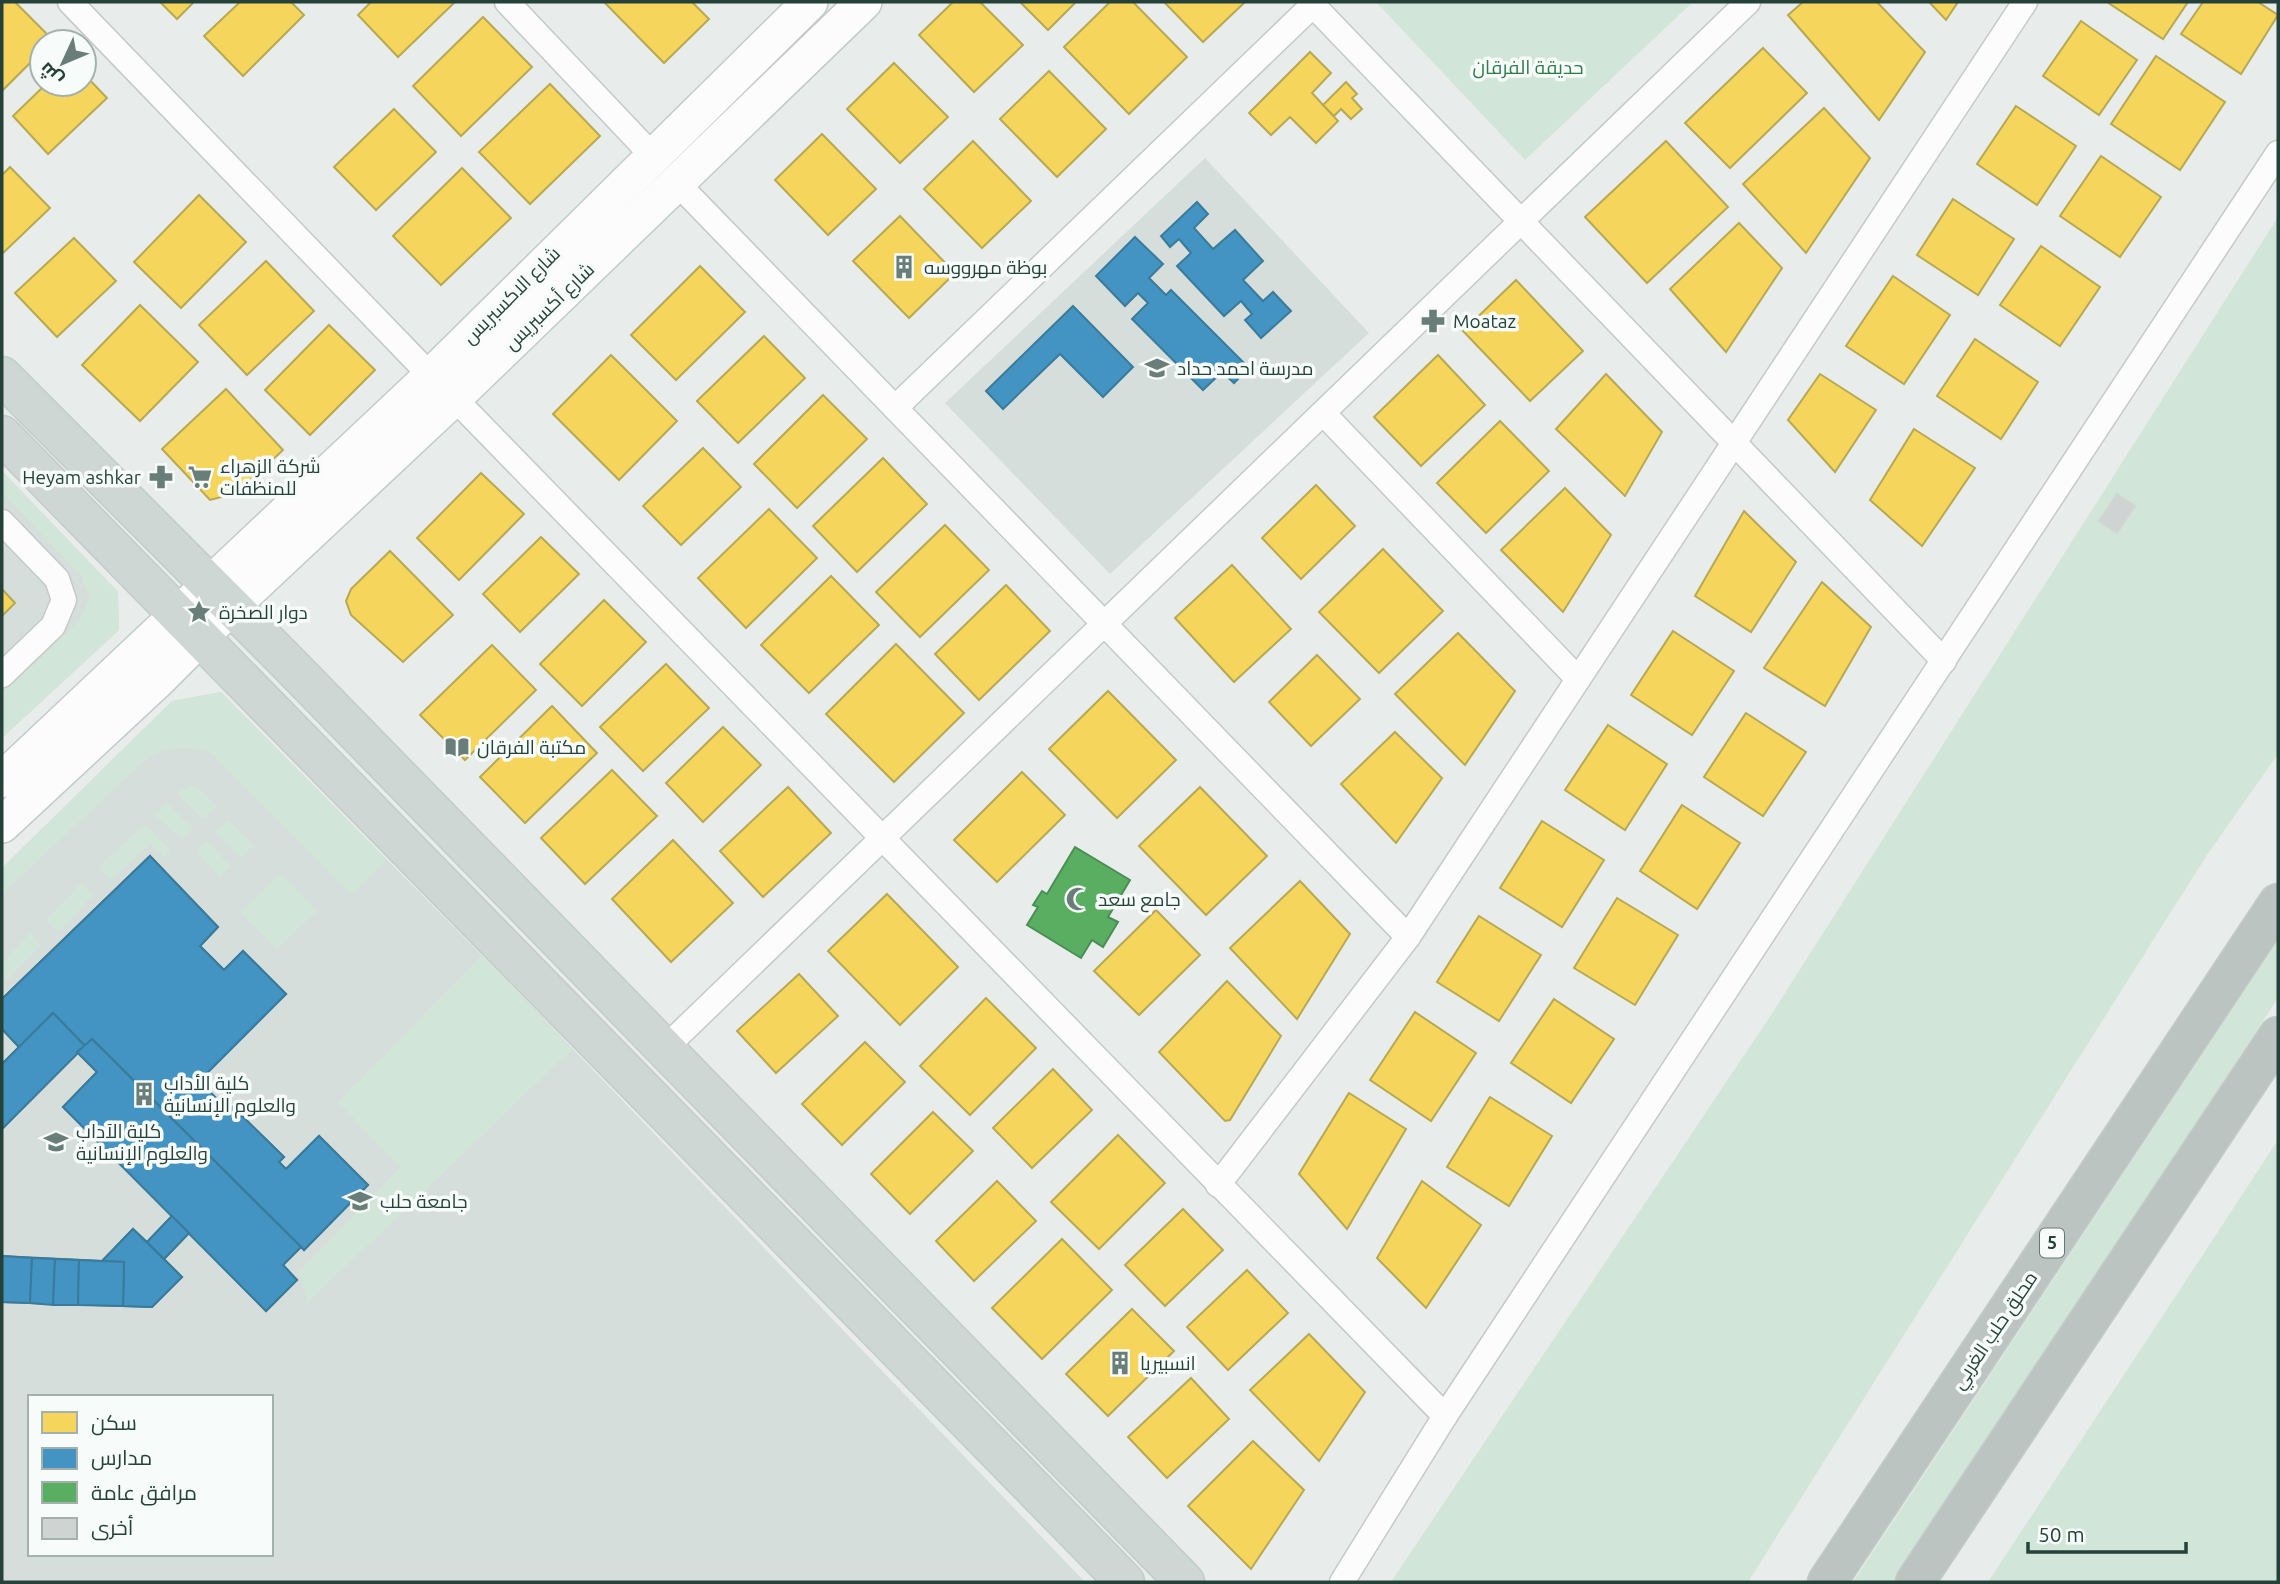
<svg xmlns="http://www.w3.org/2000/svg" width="2280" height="1584" font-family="Ubuntu,Cairo,sans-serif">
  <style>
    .built { fill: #d6dedb; fill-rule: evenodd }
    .green { fill: #d1e6d8 }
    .homes { fill: #f6d55c; stroke: #b7a952; stroke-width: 2 }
    .schools { fill: #4393c3; stroke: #3a7b9a; stroke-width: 2 }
    .public { fill: #5aae61; stroke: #4a8e55; stroke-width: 2 }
    .building { fill: #cfd4d2; stroke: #d1d6d4; stroke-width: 2 }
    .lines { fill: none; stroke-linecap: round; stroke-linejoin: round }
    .street-casing { stroke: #c5cac8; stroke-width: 27 }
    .secondary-casing { stroke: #c3cbc8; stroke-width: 38 }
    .primary-casing { stroke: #c3ccc9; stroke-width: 41 }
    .highway-casing { stroke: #c3ccc9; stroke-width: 41 }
    .street { stroke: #fcfcfc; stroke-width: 24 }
    .secondary { stroke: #fcfcfc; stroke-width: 35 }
    .primary { stroke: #cfd7d5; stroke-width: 38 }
    .highway { stroke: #bcc4c2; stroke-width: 38 }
    .labels { text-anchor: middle; stroke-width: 7; stroke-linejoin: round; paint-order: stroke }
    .shield { fill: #f7fbf9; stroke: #637a73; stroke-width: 2 }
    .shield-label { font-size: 18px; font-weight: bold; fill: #24423a }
    .park-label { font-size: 19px; fill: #2d7a4b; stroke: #f7fbf9 }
    .poi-label { font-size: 19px; fill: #24423a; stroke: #f7fbf9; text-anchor: start }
    .street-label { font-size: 19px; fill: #24423a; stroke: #f7fbf9 }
  </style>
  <rect width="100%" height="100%" fill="#e8edeb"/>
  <g class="built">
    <path d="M1205 158 1369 333 1110 574 945 403Z"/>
    <path d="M2 471 118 592 119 630 2 738Z"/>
    <path d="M221 692 524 998 1085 1582H2V868L172 701ZM30 1397H271V1554H30Z"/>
  </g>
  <g class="green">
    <path d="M1376 2H1693L1525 160Z"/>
    <path d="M2278 217V754L2207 855 1748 1582H1391L1771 1015Z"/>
    <path d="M2 471 118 592 119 630 2 738V694L80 620 90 598 80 574 2 493Z"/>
    <path d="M221 692 386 859 351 894 213 754C188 744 172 747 148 757L2 894V868L172 701Z"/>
    <path d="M190 786 199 789 216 806 203 819 177 793Z"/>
    <path d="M166 802 193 829 182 840 155 815Z"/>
    <path d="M228 820 254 845 241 858 215 832Z"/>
    <path d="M145 824 171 851 164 857 150 843 111 880 99 867Z"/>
    <path d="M207 841 231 867 220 877 196 851Z"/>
    <path d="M281 874 317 911 277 949 241 912Z"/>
    <path d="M81 883 93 895 59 932 46 920Z"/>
    <path d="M30 933 41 945 8 980 2 974V963Z"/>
    <path d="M2278 940V998L1894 1582H1853Z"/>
    <path d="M482 956 572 1049 308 1302 299 1272 401 1167 338 1102Z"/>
    <path d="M2278 1140V1582H1988Z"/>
  </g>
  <g class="homes">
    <path d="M2 2H15L53 40 42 42V51L2 91Z"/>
    <path d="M160 2H194L177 19Z"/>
    <path d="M240 2H291L304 15 243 76 204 36Z"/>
    <path d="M371 2H455L398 57 358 15Z"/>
    <path d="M604 2H692L709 19 664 63Z"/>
    <path d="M953 2H980L1023 45 974 92 919 35Z"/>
    <path d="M1020 2H1076L1048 30Z"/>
    <path d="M1110 2H1133L1187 57 1129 114 1064 47Z"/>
    <path d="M1164 2H1245L1203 42Z"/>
    <path d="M1803 2H1877L1925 52 1879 120 1788 15Z"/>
    <path d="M1929 2H1958L1946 20Z"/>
    <path d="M2107 2H2188L2163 39Z"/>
    <path d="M2203 2H2258L2278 15 2241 74 2181 34Z"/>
    <path d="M483 17 532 67 461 136 413 86Z"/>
    <path d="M2081 21 2137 60 2099 115 2043 76Z"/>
    <path d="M1763 48 1807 93 1730 168 1685 123Z"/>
    <path d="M1310 52 1331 73 1312 93 1338 121 1316 143 1290 117 1271 135 1249 113Z"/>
    <path d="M2156 56 2225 102 2180 170 2111 124Z"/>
    <path d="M894 63 948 117 900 163 847 109Z"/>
    <path d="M1049 71 1106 129 1057 177 1000 119Z"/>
    <path d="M84 74 107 98 48 154 13 116 46 84H84Z"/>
    <path d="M1346 82 1357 94 1352 98 1362 109 1351 119 1341 109 1334 116 1323 105Z"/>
    <path d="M550 84 600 136 530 204 479 152Z"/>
    <path d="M2016 106 2076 146 2037 205 1977 164Z"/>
    <path d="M1824 108 1870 158 1806 253 1743 184Z"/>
    <path d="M394 109 436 152 376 210 334 167Z"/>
    <path d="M822 134 876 189 828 235 775 180Z"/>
    <path d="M973 141 1031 201 982 248 924 189Z"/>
    <path d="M1666 141 1728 207 1647 283 1585 217Z"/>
    <path d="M2101 156 2161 197 2120 257 2060 216Z"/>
    <path d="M10 167 50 208 2 254V175Z"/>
    <path d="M462 168 511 218 441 285 393 236Z"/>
    <path d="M199 195 246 242 181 308 134 262Z"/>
    <path d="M1953 199 2014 239 1978 295 1917 255Z"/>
    <path d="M900 216 955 273 909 318 853 261Z"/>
    <path d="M1739 223 1782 268 1726 352 1670 289Z"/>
    <path d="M74 238 116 281 57 337 15 293Z"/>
    <path d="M2041 246 2100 287 2060 346 2000 305Z"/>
    <path d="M266 261 314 311 247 375 199 325Z"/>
    <path d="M700 266 745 312 676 380 631 335Z"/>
    <path d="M1893 276 1950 315 1904 384 1846 346Z"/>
    <path d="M1516 280 1583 351 1530 401 1463 331Z"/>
    <path d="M140 305 198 362 140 421 82 365Z"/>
    <path d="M329 325 375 370 310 435 265 390Z"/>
    <path d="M764 336 805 378 738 443 697 401Z"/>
    <path d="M1975 339 2038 382 2001 439 1937 396Z"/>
    <path d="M611 355 677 421 619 480 553 414Z"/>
    <path d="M1438 355 1485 405 1421 466 1374 417Z"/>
    <path d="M1606 374 1662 432 1625 496 1556 429Z"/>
    <path d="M1820 374 1876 410 1835 472 1788 420Z"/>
    <path d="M226 389 283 450 237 493 210 500 162 449Z"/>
    <path d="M823 395 867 439 797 508 754 464Z"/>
    <path d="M1500 421 1549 471 1486 533 1437 483Z"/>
    <path d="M1914 429 1975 468 1922 546 1870 500Z"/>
    <path d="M703 448 741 487 681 545 643 506Z"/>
    <path d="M883 458 927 504 857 572 813 526Z"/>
    <path d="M481 473 524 514 459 580 417 538Z"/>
    <path d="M1316 485 1355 526 1301 579 1262 538Z"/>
    <path d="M1565 488 1611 535 1563 612 1501 550Z"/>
    <path d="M769 509 817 558 746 628 698 578Z"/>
    <path d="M1744 511 1796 562 1751 632 1695 596Z"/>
    <path d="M945 525 989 570 920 637 876 592Z"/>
    <path d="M541 537 579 574 520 632 483 594Z"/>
    <path d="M1383 549 1443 611 1379 673 1319 612Z"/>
    <path d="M390 551 453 615 403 662 351 615 346 601 351 589Z"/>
    <path d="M1232 565 1291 629 1234 682 1175 618Z"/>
    <path d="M831 576 879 625 809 693 761 645Z"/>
    <path d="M1822 582 1871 627 1825 706 1764 668Z"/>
    <path d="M1006 585 1050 631 979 700 935 654Z"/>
    <path d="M2 589 15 603 2 616Z"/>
    <path d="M604 600 646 642 582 706 540 664Z"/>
    <path d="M1673 631 1734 671 1692 735 1631 695Z"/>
    <path d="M1458 633 1515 691 1465 765 1395 694Z"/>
    <path d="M896 644 964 713 894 782 826 714Z"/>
    <path d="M492 645 536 690 465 760 420 715Z"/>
    <path d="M1317 655 1360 699 1311 746 1269 702Z"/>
    <path d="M666 664 709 708 643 771 600 727Z"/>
    <path d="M1108 691 1176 760 1117 818 1049 749Z"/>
    <path d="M552 706 597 753 525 823 480 777Z"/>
    <path d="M1746 713 1806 752 1763 816 1704 777Z"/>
    <path d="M1608 725 1667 764 1625 830 1565 790Z"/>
    <path d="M723 727 761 765 703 822 666 783Z"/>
    <path d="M1395 732 1442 778 1396 843 1341 784Z"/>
    <path d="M612 770 657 816 585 884 541 838Z"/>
    <path d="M1022 772 1065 815 997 882 954 840Z"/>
    <path d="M788 787 831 833 763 897 720 851Z"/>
    <path d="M1200 787 1267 856 1206 915 1139 846Z"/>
    <path d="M1682 805 1740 843 1697 909 1640 871Z"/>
    <path d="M1542 821 1604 860 1562 927 1500 888Z"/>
    <path d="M673 840 733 903 671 962 612 899Z"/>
    <path d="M1300 881 1350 934 1297 1019 1230 948Z"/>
    <path d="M887 894 958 967 900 1025 828 951Z"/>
    <path d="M1617 898 1678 935 1635 1005 1574 968Z"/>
    <path d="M1156 910 1200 955 1139 1015 1094 971Z"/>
    <path d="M1479 916 1541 955 1499 1021 1437 982Z"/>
    <path d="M799 974 838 1016 776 1073 737 1031Z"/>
    <path d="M1227 981 1281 1036 1230 1120 1225 1121 1159 1052Z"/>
    <path d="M986 998 1036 1048 970 1115 920 1066Z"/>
    <path d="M1554 999 1614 1039 1571 1103 1511 1063Z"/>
    <path d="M1415 1012 1476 1053 1431 1121 1370 1080Z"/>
    <path d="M865 1042 905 1082 842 1145 802 1104Z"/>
    <path d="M1053 1069 1092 1110 1032 1168 993 1128Z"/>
    <path d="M1349 1093 1406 1129 1347 1229 1299 1174Z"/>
    <path d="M1490 1097 1552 1136 1509 1206 1447 1167Z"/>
    <path d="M933 1112 973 1151 910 1214 871 1174Z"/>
    <path d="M1118 1135 1165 1183 1099 1249 1051 1202Z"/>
    <path d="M997 1181 1036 1221 974 1281 936 1241Z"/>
    <path d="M1422 1181 1481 1225 1426 1308 1377 1258Z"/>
    <path d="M1183 1209 1223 1250 1165 1306 1125 1265Z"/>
    <path d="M1062 1239 1112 1290 1042 1359 992 1308Z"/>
    <path d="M1247 1270 1288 1313 1228 1370 1187 1327Z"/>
    <path d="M1132 1309 1174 1351 1108 1416 1066 1374Z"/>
    <path d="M1309 1334 1365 1392 1319 1461 1250 1390Z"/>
    <path d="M1191 1378 1229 1419 1167 1478 1128 1437Z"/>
    <path d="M1253 1441 1304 1490 1251 1569 1188 1506Z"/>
  </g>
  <g class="schools">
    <path d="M1197 202 1208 214 1194 228 1213 249 1235 230 1263 261 1243 280 1263 301 1273 292 1291 311 1261 338 1245 320 1252 314 1241 301 1224 316 1177 266 1191 253 1179 239 1170 247 1161 236Z"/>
    <path d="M1135 237 1163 264 1149 278 1166 295 1171 290 1249 368 1234 383 1222 372 1203 390 1132 319 1148 303 1138 293 1125 306 1096 276Z"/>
    <path d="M1073 306 1133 367 1103 397 1060 354 1003 409 986 391Z"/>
    <path d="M150 856 218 927 200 946 224 970 243 951 286 994 199 1081 229 1111 233 1107 284 1157 279 1162 286 1169 319 1136 368 1185 304 1250 301 1247 283 1265 297 1280 266 1311 189 1233 164 1259 182 1277 152 1307 2 1302V1256L102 1261 133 1229 147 1242 172 1216 63 1107 97 1072 77 1052 2 1129V1064L19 1047 2 1029V999Z"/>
    <path d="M150 856 218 927 200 946 224 970 243 951 286 994 199 1081 229 1111 233 1107 284 1157 279 1162 286 1169 319 1136 368 1185 304 1250 92 1039 85 1046 53 1013 19 1047 2 1029V999Z"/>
    <path d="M53 1013 85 1046 2 1129V1064Z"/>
    <path d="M92 1039 301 1247 283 1265 297 1280 266 1311 63 1107 97 1072 77 1052Z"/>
    <path d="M172 1216 189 1233 164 1259 147 1242Z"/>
    <path d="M133 1229 182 1277 152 1307 123 1306 124 1262 102 1261Z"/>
    <path d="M2 1256 32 1258 30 1303 2 1302Z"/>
    <path d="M32 1258 55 1259 53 1305 30 1303Z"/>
    <path d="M55 1259 79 1260 78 1305H53Z"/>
    <path d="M79 1260 124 1262 123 1306 78 1305Z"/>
  </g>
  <path class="public" d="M1075 847 1130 880 1108 917 1118 922 1103 947 1092 940 1081 958 1027 925 1038 907 1033 905 1042 891 1047 894Z"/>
  <path class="building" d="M2117 494 2135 506 2117 533 2099 521Z"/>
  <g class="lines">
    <g class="street-casing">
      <g id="street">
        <path d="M70 2 431 376"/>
        <path d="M507 2 652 155"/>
        <path d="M1310 2 1944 661"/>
        <path d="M677 183 1408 937"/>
        <path d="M454 398 1445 1416"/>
        <path d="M895 408 1316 2"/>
        <path d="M1323 413 1578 679"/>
        <path d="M2 522 57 579 64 600 53 626 2 675"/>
        <path d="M663 1050 1748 2"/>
        <path d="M1218 1185 1408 937 2025 2"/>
        <path d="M1342 1582 1445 1416 2278 153"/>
      </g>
    </g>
    <g class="secondary-casing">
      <g id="secondary">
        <path d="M2 780 431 376 810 2"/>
        <path d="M2 825 159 679 231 607 454 398 864 2"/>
      </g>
    </g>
    <g class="primary-casing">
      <g id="primary">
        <path d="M2 376 287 662 1185 1582"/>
        <path d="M2 435 1125 1582"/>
      </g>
    </g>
    <g class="highway-casing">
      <g id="highway">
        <path d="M1827 1582 2278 903"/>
        <path d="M1915 1582 2278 1036"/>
      </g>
    </g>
    <use href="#street" class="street"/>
    <use href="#secondary" class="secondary"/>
    <use href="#primary" class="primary"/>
    <use href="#highway" class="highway"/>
  </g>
  <defs>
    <g id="building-bare" transform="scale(1.89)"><path d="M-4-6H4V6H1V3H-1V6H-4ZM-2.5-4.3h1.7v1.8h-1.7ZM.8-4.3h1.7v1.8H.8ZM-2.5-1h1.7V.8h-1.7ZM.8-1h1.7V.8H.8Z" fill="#697e78" stroke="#f7fbf9" stroke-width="2.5" paint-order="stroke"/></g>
    <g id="pharmacy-bare" transform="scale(1.89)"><path d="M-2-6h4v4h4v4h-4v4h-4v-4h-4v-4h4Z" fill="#697e78" stroke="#f7fbf9" stroke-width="2.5" paint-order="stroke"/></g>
    <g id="school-bare" transform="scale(1.89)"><path d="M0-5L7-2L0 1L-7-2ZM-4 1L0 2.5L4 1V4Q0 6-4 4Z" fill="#697e78" stroke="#f7fbf9" stroke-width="2.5" paint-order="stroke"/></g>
    <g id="supermarket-bare" transform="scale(1.89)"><path d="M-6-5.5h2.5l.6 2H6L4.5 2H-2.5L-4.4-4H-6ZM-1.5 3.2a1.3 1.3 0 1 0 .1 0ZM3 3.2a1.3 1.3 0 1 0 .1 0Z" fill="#697e78" stroke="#f7fbf9" stroke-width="2.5" paint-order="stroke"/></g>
    <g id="sight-bare" transform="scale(1.89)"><path d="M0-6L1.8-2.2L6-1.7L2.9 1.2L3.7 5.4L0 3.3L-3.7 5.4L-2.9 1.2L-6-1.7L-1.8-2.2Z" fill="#697e78" stroke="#f7fbf9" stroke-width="2.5" paint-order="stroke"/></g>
    <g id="library-bare" transform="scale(1.89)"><path d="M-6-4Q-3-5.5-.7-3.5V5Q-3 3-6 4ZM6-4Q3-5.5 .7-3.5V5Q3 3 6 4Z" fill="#697e78" stroke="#f7fbf9" stroke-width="2.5" paint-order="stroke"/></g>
    <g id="mosque-bare" transform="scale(1.89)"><path d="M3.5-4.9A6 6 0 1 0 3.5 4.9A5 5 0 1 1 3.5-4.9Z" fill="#697e78" stroke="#f7fbf9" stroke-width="2.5" paint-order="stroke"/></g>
    <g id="university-bare" transform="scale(1.89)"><path d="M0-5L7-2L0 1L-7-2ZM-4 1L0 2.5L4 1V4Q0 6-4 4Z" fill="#697e78" stroke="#f7fbf9" stroke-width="2.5" paint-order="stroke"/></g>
  </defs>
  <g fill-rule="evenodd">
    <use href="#building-bare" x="904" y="267"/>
    <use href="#pharmacy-bare" x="1433" y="321"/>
    <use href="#school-bare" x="1157" y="368"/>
    <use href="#pharmacy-bare" x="161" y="477"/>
    <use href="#supermarket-bare" x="200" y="477"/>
    <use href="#sight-bare" x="199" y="612"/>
    <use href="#library-bare" x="457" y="747"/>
    <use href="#mosque-bare" x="1078" y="899"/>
    <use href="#building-bare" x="144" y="1094"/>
    <use href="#university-bare" x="56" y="1142"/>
    <use href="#university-bare" x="360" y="1201"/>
    <use href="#building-bare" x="1120" y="1363"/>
  </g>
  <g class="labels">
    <rect class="shield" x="2040" y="1228.5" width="24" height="29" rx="5"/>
    <g class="shield-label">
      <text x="2052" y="1249">5</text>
    </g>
    <g class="park-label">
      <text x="1528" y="74">حديقة الفرقان</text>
    </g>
    <g class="poi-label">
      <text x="924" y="274">بوظة مهرووسه</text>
      <text x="1453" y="328">Moataz</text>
      <text x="1177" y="375">مدرسة احمد حداد</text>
      <text x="220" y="473">شركة الزهراء<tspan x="220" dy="22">للمنظفات</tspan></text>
      <text x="141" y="484" text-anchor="end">Heyam ashkar</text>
      <text x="219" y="619">دوار الصخرة</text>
      <text x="477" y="754">مكتبة الفرقان</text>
      <text x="1098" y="906">جامع سعد</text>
      <text x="164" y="1090">كلية الأداب<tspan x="164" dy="22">والعلوم الإنسانية</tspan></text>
      <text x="76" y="1138">كلية الآداب<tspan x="76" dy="22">والعلوم الإنسانية</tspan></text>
      <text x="380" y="1208">جامعة حلب</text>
      <text x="1140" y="1370">انسبيريا</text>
    </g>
    <g class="street-label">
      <text transform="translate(511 295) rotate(-45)" y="7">شارع الاكسبريس</text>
      <text transform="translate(549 306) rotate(-44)" y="7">شارع أكسبريس</text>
      <text transform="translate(1994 1330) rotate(-56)" y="7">محلق حلب الغربي</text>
    </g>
  </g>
  <rect width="2280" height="1584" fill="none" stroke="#24423a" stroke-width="7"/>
  <rect x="28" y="1395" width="245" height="161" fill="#f7fbf9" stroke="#a3b1ad" stroke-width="2"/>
  <rect x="42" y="1412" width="35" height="21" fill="#f6d55c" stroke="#a3b1ad" stroke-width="2"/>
  <text x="91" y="1430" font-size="21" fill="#24423a">سكن</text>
  <rect x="42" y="1448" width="35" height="21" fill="#4393c3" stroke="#a3b1ad" stroke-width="2"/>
  <text x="91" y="1465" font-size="21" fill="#24423a">مدارس</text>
  <rect x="42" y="1482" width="35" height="21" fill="#5aae61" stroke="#a3b1ad" stroke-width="2"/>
  <text x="91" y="1500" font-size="21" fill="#24423a">مرافق عامة</text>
  <rect x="42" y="1518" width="35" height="21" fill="#cfd4d2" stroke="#a3b1ad" stroke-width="2"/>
  <text x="91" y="1535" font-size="21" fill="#24423a">أخرى</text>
  <g transform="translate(63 63) rotate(226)"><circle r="33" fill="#f7fbf9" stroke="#a3b1ad" stroke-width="2"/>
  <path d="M0-5L12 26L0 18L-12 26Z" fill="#697e78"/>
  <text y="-10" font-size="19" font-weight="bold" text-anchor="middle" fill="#24423a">ش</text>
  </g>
  <path d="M2028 1542v10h158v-10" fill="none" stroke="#24423a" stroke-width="3.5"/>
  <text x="2038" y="1542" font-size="21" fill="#24423a" stroke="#f7fbf9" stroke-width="5" paint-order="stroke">50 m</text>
</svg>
